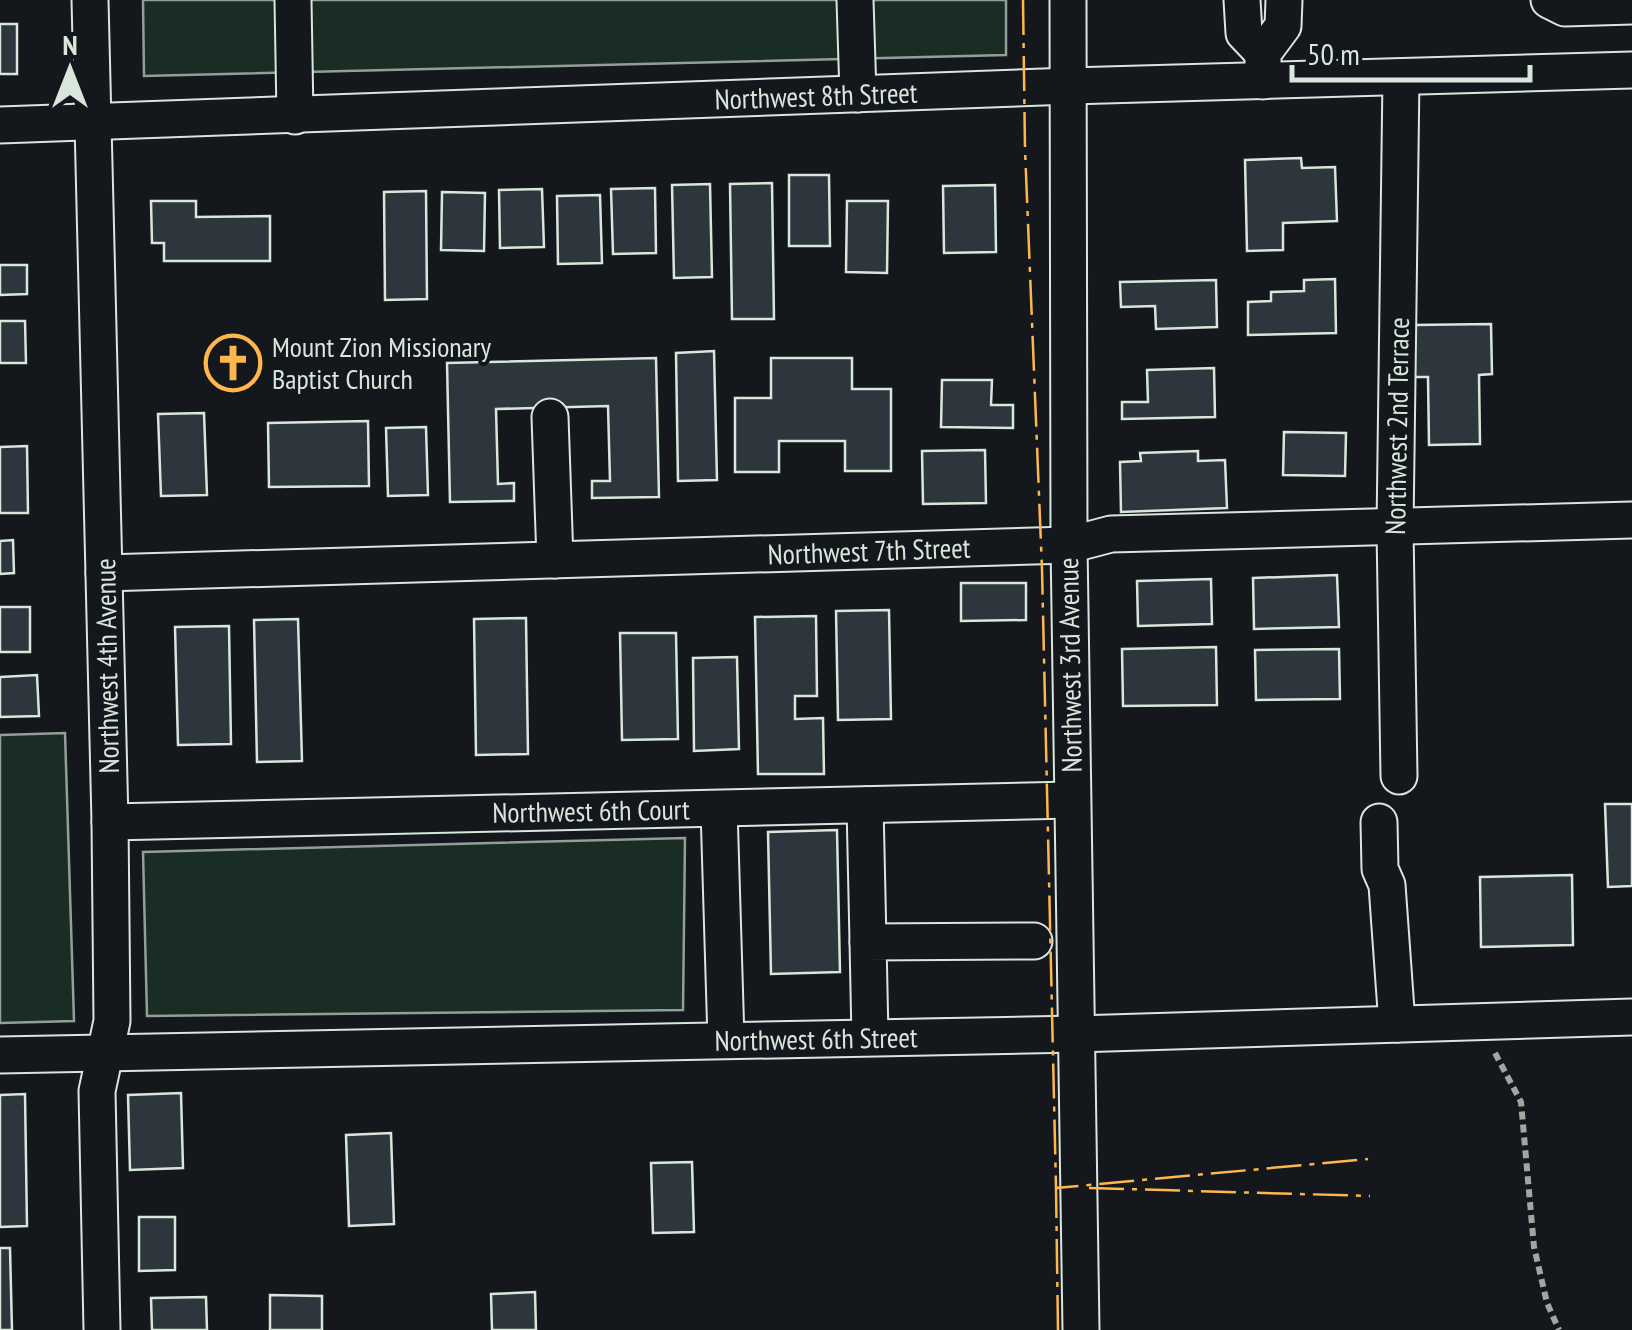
<svg xmlns="http://www.w3.org/2000/svg" width="1632" height="1330" font-family="'PT Sans Narrow',sans-serif">
  <style>
    .green { fill: #1a2d24; stroke: #939e99; stroke-width: 2.5 }
    .building { fill: #2c363c; stroke: #d8e6dc; stroke-width: 2.5 }
    .lines { fill: none; stroke-linecap: round; stroke-linejoin: round }
    .minor-casing { stroke: #d8e6dc; stroke-width: 39 }
    .path { stroke: #9da8a2; stroke-width: 6; stroke-dasharray: 8 5; stroke-linecap: butt }
    .minor { stroke: #14181c; stroke-width: 35 }
    .power { stroke: #ffb74d; stroke-width: 2.5; stroke-dasharray: 35 8 5 8; stroke-linecap: butt }
    .labels { text-anchor: middle; stroke-width: 8; stroke-linejoin: round; paint-order: stroke }
    .street-label { font-size: 28px; fill: #d8e6dc; stroke: #14181c }
    .poi-label { font-size: 28px; fill: #d8e6dc; stroke: #14181c; text-anchor: start }
  </style>
  <rect width="100%" height="100%" fill="#14181c"/>
  <g class="green">
    <path d="M143 0H1006V55L144 76Z"/>
    <path d="M65 733 74 1021 0 1023V735Z"/>
    <path d="M685 838 683 1010 147 1016 143 852Z"/>
  </g>
  <g class="building">
    <rect x="0" y="24" width="17" height="50"/>
    <path d="M1301 158 1302 168 1335 167 1337 221 1283 223V250L1247 251 1245 160Z"/>
    <path d="M789 175H829L830 246H789Z"/>
    <path d="M772 183 774 319H732L730 184Z"/>
    <path d="M710 184 712 277 674 278 672 185Z"/>
    <path d="M995 185 996 252 944 253 943 186Z"/>
    <path d="M655 188 656 253 613 254 611 189Z"/>
    <path d="M542 189 544 247 500 248 499 190Z"/>
    <path d="M426 191 427 299 385 300 384 192Z"/>
    <path d="M442 192 485 193 484 251 441 250Z"/>
    <path d="M600 195 602 263 558 264 557 196Z"/>
    <path d="M151 201H196V217L270 216V261H164V243H152Z"/>
    <path d="M847 201H888L887 273 846 272Z"/>
    <path d="M0 265H27V294L0 295Z"/>
    <path d="M1335 279 1336 333 1248 335V302L1271 301V292L1304 291V280Z"/>
    <path d="M1216 280 1217 327 1156 329 1155 306 1121 307 1120 282Z"/>
    <path d="M0 321H25L26 363H0Z"/>
    <path d="M1491 324 1492 374 1479 375 1480 444 1429 445 1428 377H1414L1413 325Z"/>
    <path d="M714 351 717 480 678 481 676 353Z"/>
    <path d="M656 358 659 497 592 498V481H610L608 406 496 409 498 484 514 483V501L450 502 447 363Z"/>
    <path d="M771 358H852V389H891V471H845V441H779V472H735V398H771Z"/>
    <path d="M1214 368 1215 417 1122 419V402H1148L1147 370Z"/>
    <path d="M942 380H992L991 405H1013V428L941 427Z"/>
    <path d="M204 413 207 495 161 496 158 414Z"/>
    <path d="M368 421 369 486 269 487 268 423Z"/>
    <path d="M426 427 428 495 388 496 386 428Z"/>
    <path d="M1284 432 1346 433 1345 476 1283 475Z"/>
    <path d="M27 446 28 513H0V447Z"/>
    <path d="M985 450 986 503 923 504 922 451Z"/>
    <path d="M1198 451V461L1225 460 1227 508 1121 512 1120 462 1141 461 1140 453Z"/>
    <path d="M13 540 14 573 0 574V541Z"/>
    <path d="M1337 575 1339 627 1254 629 1253 578Z"/>
    <path d="M1211 579 1212 624 1138 626 1137 581Z"/>
    <path d="M961 583H1026V620L961 621Z"/>
    <rect x="0" y="607" width="30" height="45"/>
    <path d="M889 610 891 719 838 720 836 611Z"/>
    <path d="M816 616 817 696H795V719L823 718 824 774H758L755 617Z"/>
    <path d="M526 618 528 754 476 755 474 619Z"/>
    <path d="M298 619 302 761 257 762 254 620Z"/>
    <path d="M229 626 231 744 178 745 175 627Z"/>
    <path d="M620 633H676L678 739 622 740Z"/>
    <path d="M1216 647 1217 705 1123 706 1122 649Z"/>
    <path d="M1339 649 1340 699 1256 700 1255 650Z"/>
    <path d="M737 657 739 749 694 751 693 658Z"/>
    <path d="M37 675 39 716 0 717V677Z"/>
    <path d="M1605 804H1632V886L1608 887Z"/>
    <path d="M837 830 840 972 771 974 768 832Z"/>
    <path d="M1572 875 1573 945 1481 947 1480 877Z"/>
    <path d="M181 1093 183 1168 130 1170 128 1095Z"/>
    <path d="M25 1094 27 1226 0 1227V1095Z"/>
    <path d="M391 1133 394 1224 349 1226 346 1135Z"/>
    <path d="M692 1162 694 1232 653 1233 651 1163Z"/>
    <path d="M139 1217H175V1270L139 1271Z"/>
    <path d="M0 1248H10L12 1330H0Z"/>
    <path d="M535 1292 536 1330H492L491 1294Z"/>
    <path d="M270 1295 322 1296V1330H270Z"/>
    <path d="M206 1297 207 1330H152L151 1298Z"/>
  </g>
  <g class="lines">
    <g class="minor-casing">
      <g id="minor">
        <path d="M90 0 110 822 112 1021 97 1091 102 1330"/>
        <path d="M293 0 295 116"/>
        <path d="M855 0 858 94"/>
        <path d="M1068 0 1069 545 1081 1330"/>
        <path d="M1242 0 1244 33 1263 53"/>
        <path d="M1549 0 1565 8 1632 6"/>
        <path d="M1263 81V53L1283 26 1284 0"/>
        <path d="M0 125 1070 86 1632 70"/>
        <path d="M550 417 555 560"/>
        <path d="M104 573 1069 545 1111 534 1632 520"/>
        <path d="M1399 776 1395 529 1401 77"/>
        <path d="M865 805 868 942"/>
        <path d="M719 809 726 1040"/>
        <path d="M110 822 1071 800"/>
        <path d="M1379 822 1380 869 1387 885 1397 1024"/>
        <path d="M870 1037 868 942 1034 941"/>
        <path d="M0 1055 1076 1034 1632 1017"/>
      </g>
    </g>
    <path class="path" d="M1495 1053 1521 1102 1534 1247 1547 1303 1559 1330"/>
    <use href="#minor" class="minor"/>
    <g class="power">
      <path d="M1023 0 1025 149 1042 569 1056 1188 1368 1159"/>
      <path d="M1089 1188 1370 1196"/>
      <path d="M1058 1330 1056 1188H1059"/>
    </g>
  </g>
  <defs>
    <g id="church-ring" transform="scale(2.875)"><circle r="9.5" fill="#14181c" stroke="#ffb74d" stroke-width="1.5"/><path d="M-1.2-6h2.4v3.5h3.3v2.4h-3.3V6h-2.4V-.1h-3.3v-2.4h3.3Z" fill="#ffb74d"/></g>
  </defs>
  <g fill-rule="evenodd">
    <use href="#church-ring" x="233" y="363"/>
  </g>
  <g class="labels">
    <g class="street-label">
      <text transform="translate(816 96) rotate(-2)" y="10">Northwest 8th Street</text>
      <text transform="translate(1397 426) rotate(-89)" y="10">Northwest 2nd Terrace</text>
      <text transform="translate(869 551) rotate(-2)" y="10">Northwest 7th Street</text>
      <text transform="translate(1070 665) rotate(-91)" y="10">Northwest 3rd Avenue</text>
      <text transform="translate(107 666) rotate(-91)" y="10">Northwest 4th Avenue</text>
      <text transform="translate(591 811) rotate(-1)" y="10">Northwest 6th Court</text>
      <text transform="translate(816 1039) rotate(-1)" y="10">Northwest 6th Street</text>
    </g>
    <g class="poi-label">
      <text x="272" y="357">Mount Zion Missionary<tspan x="272" dy="32">Baptist Church</tspan></text>
    </g>
  </g>
  <g transform="translate(70 70)" stroke="#14181c" stroke-width="8" paint-order="stroke">
  <path d="M0-8L18 38L0 25L-18 38Z" fill="#d8e6dc"/>
  <text y="-15" font-size="28" font-weight="bold" text-anchor="middle" fill="#d8e6dc">N</text>
  </g>
  <path d="M1292 65v15h238v-15" fill="none" stroke="#d8e6dc" stroke-width="5"/>
  <text x="1307" y="65" font-size="30" fill="#d8e6dc" stroke="#14181c" stroke-width="8" paint-order="stroke">50 m</text>
</svg>
